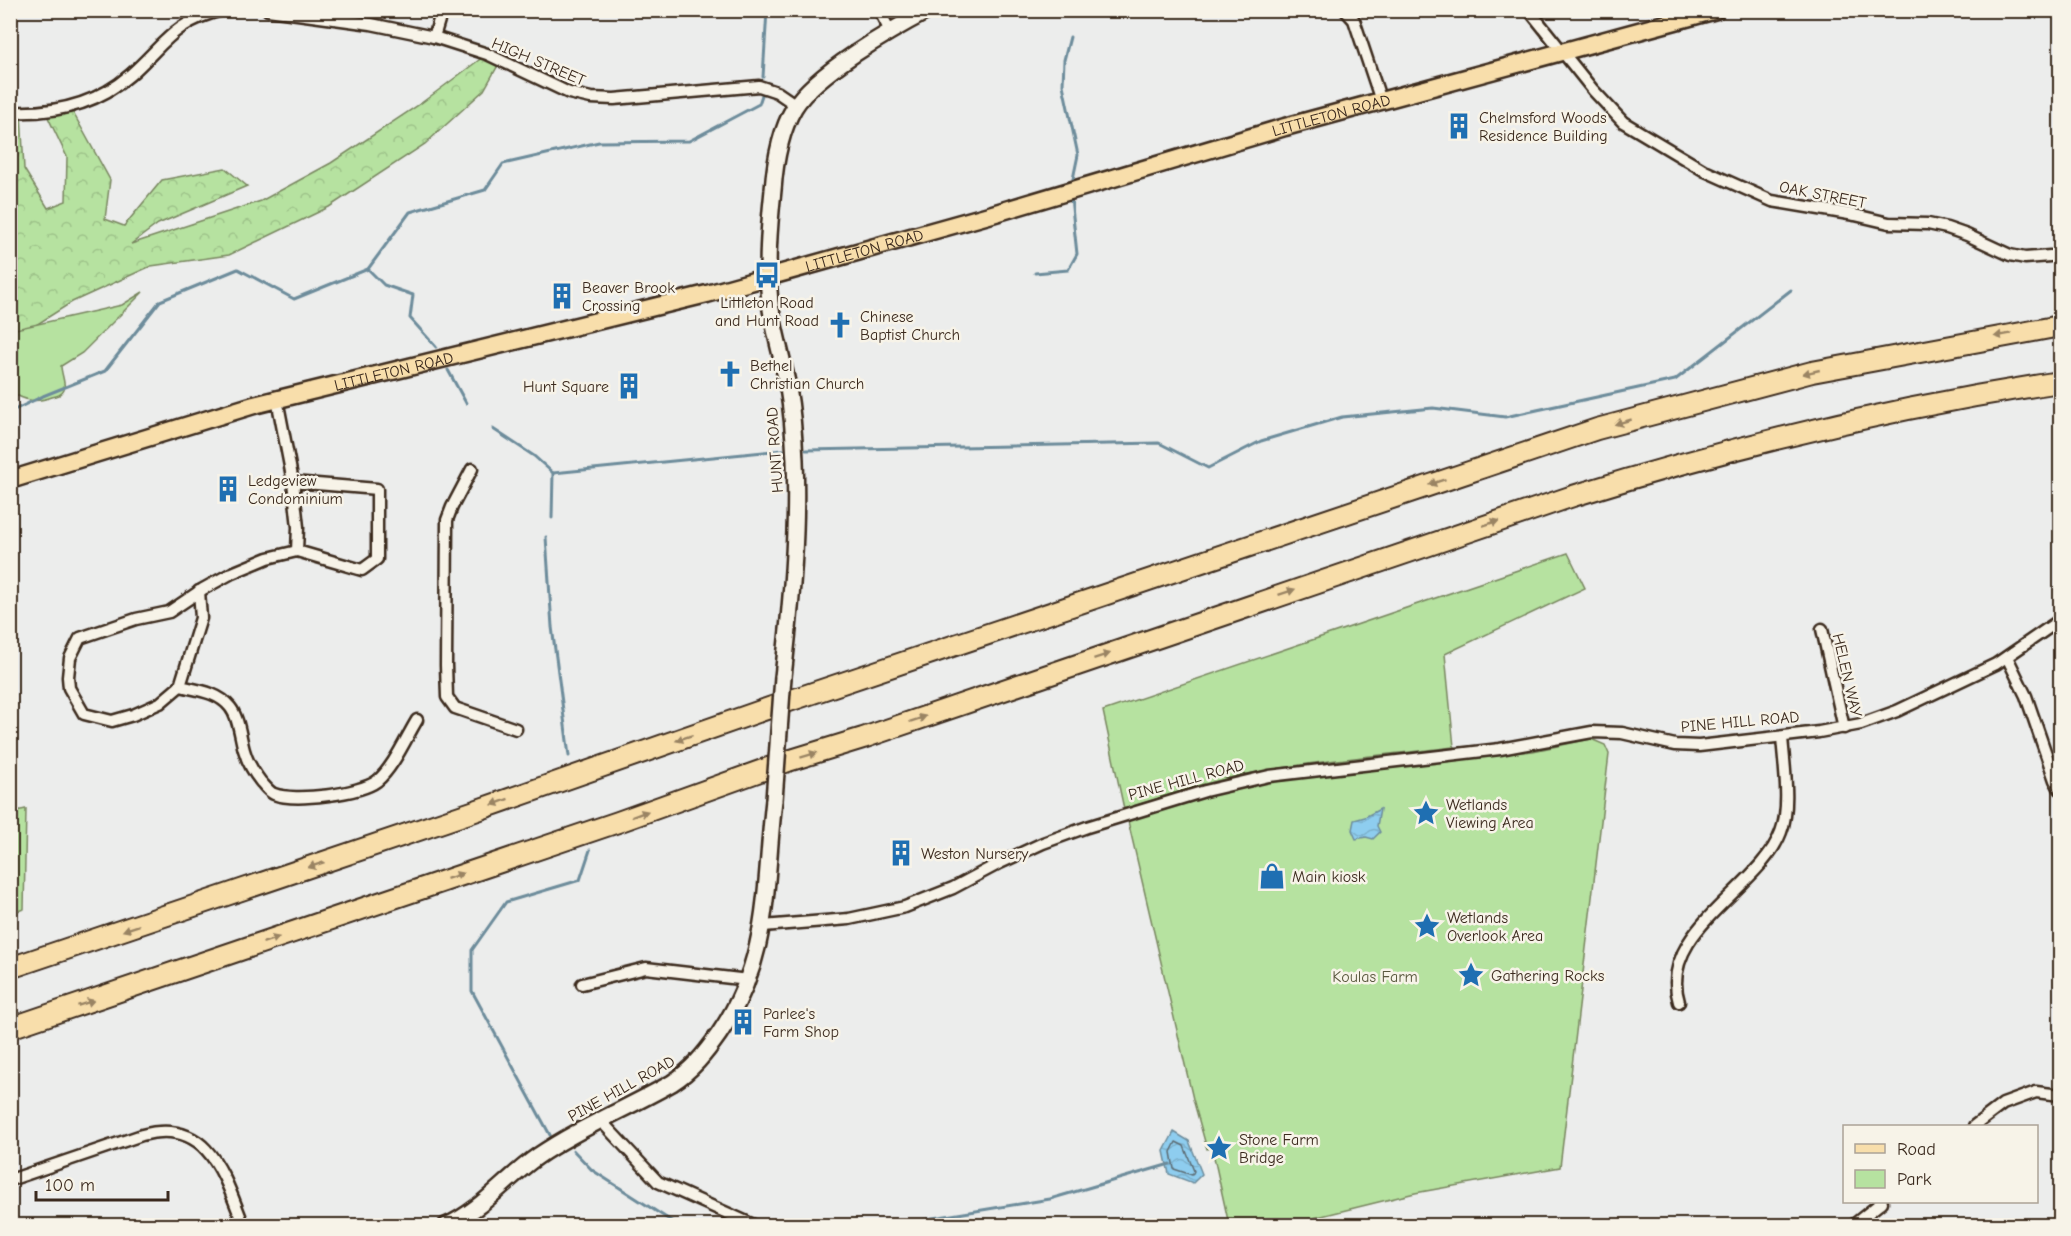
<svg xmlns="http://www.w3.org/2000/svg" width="2071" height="1236" font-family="'Comic Neue',sans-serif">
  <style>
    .forest { fill: url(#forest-crowns); stroke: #78865f; stroke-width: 1.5 }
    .green { fill: #b6e2a0; stroke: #78865f; stroke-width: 1.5 }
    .water { fill: url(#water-waves); stroke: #6d8c9b; stroke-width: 1.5 }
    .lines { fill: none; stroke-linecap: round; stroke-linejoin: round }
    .shore { stroke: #5c6b72; stroke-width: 1.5 }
    .stream { stroke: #6d8c9b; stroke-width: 3 }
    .street-casing { stroke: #3b2a1e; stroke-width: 15 }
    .secondary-casing { stroke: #3b2a1e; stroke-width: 20 }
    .primary-casing { stroke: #3b2a1e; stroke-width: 21 }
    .highway-casing { stroke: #3b2a1e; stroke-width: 24 }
    .street { stroke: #f7f3e8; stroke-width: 10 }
    .secondary { stroke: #f7f3e8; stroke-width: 15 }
    .primary { stroke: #f8deab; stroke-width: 16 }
    .highway { stroke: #f8deab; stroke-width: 20 }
    .secondary-bridge-casing { stroke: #3b2a1e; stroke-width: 20; stroke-linecap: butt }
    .secondary-bridge { stroke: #f7f3e8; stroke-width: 15 }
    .oneway { fill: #9a8464 }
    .labels { text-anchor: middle; stroke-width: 5; stroke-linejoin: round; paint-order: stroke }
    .street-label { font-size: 16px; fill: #3b2a1e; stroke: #f7f3e8 }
    .poi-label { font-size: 16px; fill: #3b2a1e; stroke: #f7f3e8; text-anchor: start }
    .park-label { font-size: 16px; fill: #5a583e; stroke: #f7f3e8 }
  </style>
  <defs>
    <pattern id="forest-crowns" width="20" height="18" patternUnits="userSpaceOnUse" patternTransform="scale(1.5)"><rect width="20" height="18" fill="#b6e2a0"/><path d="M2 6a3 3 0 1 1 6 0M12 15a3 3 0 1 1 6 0" fill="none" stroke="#9dc289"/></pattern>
    <pattern id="water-waves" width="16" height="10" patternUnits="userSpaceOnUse" patternTransform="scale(1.5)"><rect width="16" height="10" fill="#8ecdef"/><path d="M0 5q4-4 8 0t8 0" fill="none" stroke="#7bb0cc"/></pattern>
  </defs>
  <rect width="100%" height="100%" fill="#ecedec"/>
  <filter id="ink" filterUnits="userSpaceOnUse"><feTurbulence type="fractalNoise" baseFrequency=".0167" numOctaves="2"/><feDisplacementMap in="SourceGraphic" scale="12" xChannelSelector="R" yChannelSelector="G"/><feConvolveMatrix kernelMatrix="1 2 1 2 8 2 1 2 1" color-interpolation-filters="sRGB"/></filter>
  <g filter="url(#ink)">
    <path class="forest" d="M487 54 501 60 484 90 425 144 329 207 229 255 151 266 72 302 11 341 10 114 21 112 24 169 48 208 66 201 67 157 45 111 70 107 110 180 105 219 124 226 162 180 225 168 247 186 158 224 131 244 261 201 331 163 420 104Z"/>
    <g class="green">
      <path d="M143 292 82 353 61 366C61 373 66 384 64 390 62 395 57 396 52 397 36 403 25 401 11 392V330L122 305Z"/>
      <path d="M1568 553 1585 588 1445 654 1454 747C1387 755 1320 760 1253 773 1209 781 1167 796 1124 809L1103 711Z"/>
      <path d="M1591 739 1605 745 1609 754 1560 1167 1415 1193 1285 1225H1229L1212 1148 1207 1149 1193 1099 1128 821 1200 798 1259 784 1400 764 1533 751Z"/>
      <path d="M26 809 24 909 11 913V812Z"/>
    </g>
    <g class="water">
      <path d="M1380 809 1377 826 1380 832 1373 839 1366 837 1356 839 1352 830 1354 820 1365 817Z"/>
      <path d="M1174 1132 1189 1141 1202 1174 1193 1183 1169 1174 1164 1151Z"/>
    </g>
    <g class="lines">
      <path class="shore" d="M1176 1142 1184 1146 1194 1171 1192 1175 1174 1169 1171 1152Z"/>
      <g class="stream">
        <path d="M1070 37 1064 60 1063 85 1078 155 1073 179"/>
        <path d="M763 77 767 10"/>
        <path d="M368 269 384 285 413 295 410 318 436 347"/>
        <path d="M1035 273 1068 270 1077 254 1071 198"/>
        <path d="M448 370 466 403"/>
        <path d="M10 412 43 396 105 371 160 301 238 269 294 299 368 269 410 212 485 190 503 164 599 142 689 141 759 104 762 95"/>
        <path d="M493 429 534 456 553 473 552 518"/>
        <path d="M806 450 1159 443 1208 468 1261 441 1342 417 1433 408 1505 417 1675 380 1791 290"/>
        <path d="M553 473 783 450"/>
        <path d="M546 537 552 627 569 756"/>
        <path d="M550 1135 472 991V950L506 902 580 880 590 850"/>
        <path d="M573 1150 592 1170 679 1226"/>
        <path d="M899 1226 933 1218 1050 1199 1170 1164"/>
      </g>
      <g class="street-casing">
        <g id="street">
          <path d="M268 10 371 24 434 37 487 54 569 93 591 98 614 99 759 86 777 92 796 105"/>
          <path d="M879 10 890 31"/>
          <path d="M1345 10 1354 20 1381 101"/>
          <path d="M1529 10 1593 90 1623 122 1705 171 1772 201 1855 215 1889 223 1928 224 1947 228 1967 235 2010 255 2025 258 2050 256"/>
          <path d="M434 37 442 10"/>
          <path d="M10 112C54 114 97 104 130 75 165 44 173 22 223 10"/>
          <path d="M277 399 293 482 377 489V559L362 570 297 551 298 527 293 482"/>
          <path d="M472 469 452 507 447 520 446 665 447 697 455 708 516 729"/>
          <path d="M297 551 268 558 232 573 203 589 169 612 136 619 80 638 70 658 68 677 69 688 84 714 112 721 133 715 160 703 180 686C197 690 218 692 230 707 239 718 240 736 244 750 247 761 254 773 261 782 265 786 269 792 274 794 294 802 360 794 377 781 393 768 406 738 417 720"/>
          <path d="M1822 629 1844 728"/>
          <path d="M2007 657 2026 696 2055 780 2060 789"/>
          <path d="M180 686 201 618 199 591"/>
          <path d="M763 926 849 919 905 907 953 888 1000 863 1043 843 1087 827 1205 791 1269 776 1500 749 1592 732 1622 733 1675 745 1699 746 1819 732 1861 724 1897 711 1996 664 2060 620"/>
          <path d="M582 984 646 968 748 980"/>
          <path d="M1679 1002C1657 931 1760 889 1781 832 1791 807 1784 765 1782 737"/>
          <path d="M601 1121 658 1182 756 1226"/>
          <path d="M1974 1126 2003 1104 2036 1092 2060 1095"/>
          <path d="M10 1180 142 1135C210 1117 224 1177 244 1226"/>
          <path d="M1852 1226 1882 1202"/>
        </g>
      </g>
      <g class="secondary-casing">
        <g id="secondary">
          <path d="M783 677C791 605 798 532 795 460 794 436 792 411 788 388 783 359 774 332 770 303 766 265 769 228 773 190 775 162 780 132 794 108 815 73 893 29 929 10"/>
          <path d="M446 1226C482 1210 506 1178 538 1156 579 1128 628 1108 672 1083 692 1070 705 1054 719 1034 771 958 764 887 774 800"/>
        </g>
      </g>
      <g class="primary-casing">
        <g id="primary">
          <path id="s1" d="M10 480 254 405 707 294 989 215 1285 127 1716 10"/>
        </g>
      </g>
      <g class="highway-casing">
        <g id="highway">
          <path d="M10 968 472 812 792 700 1597 429 1812 372 2060 326"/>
          <path d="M10 1028 618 822 788 761 863 738 1573 496C1733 446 1895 407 2060 382"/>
        </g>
      </g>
      <use href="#street" class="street"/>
      <use href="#secondary" class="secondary"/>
      <use href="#primary" class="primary"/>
      <use href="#highway" class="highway"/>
      <g class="secondary-bridge-casing">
        <path id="secondary-bridge" d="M774 800 783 677"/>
      </g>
      <use href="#secondary-bridge" class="secondary-bridge"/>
    </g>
    <defs><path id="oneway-solid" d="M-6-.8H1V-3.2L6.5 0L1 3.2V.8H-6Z" transform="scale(1.5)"/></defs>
    <g class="oneway">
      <use href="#oneway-solid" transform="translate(2003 335) rotate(170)"/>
      <use href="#oneway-solid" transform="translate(1811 372) rotate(167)"/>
      <use href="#oneway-solid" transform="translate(1623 422) rotate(164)"/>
      <use href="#oneway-solid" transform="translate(1437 482) rotate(161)"/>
      <use href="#oneway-solid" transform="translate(1491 523) rotate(-18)"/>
      <use href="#oneway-solid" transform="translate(1287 592) rotate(-19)"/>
      <use href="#oneway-solid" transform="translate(1102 656) rotate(-18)"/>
      <use href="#oneway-solid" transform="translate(918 719) rotate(-19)"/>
      <use href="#oneway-solid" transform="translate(684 738) rotate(161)"/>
      <use href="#oneway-solid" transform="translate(809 755) rotate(-17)"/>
      <use href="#oneway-solid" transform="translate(500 802) rotate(160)"/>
      <use href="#oneway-solid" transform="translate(640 814) rotate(-20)"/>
      <use href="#oneway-solid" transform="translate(316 865) rotate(161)"/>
      <use href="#oneway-solid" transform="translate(455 876) rotate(-19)"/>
      <use href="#oneway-solid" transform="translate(131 928) rotate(161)"/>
      <use href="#oneway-solid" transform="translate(271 940) rotate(-19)"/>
      <use href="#oneway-solid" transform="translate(86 1003) rotate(-18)"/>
    </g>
  </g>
  <defs>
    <g id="building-bare" transform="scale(2.07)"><path d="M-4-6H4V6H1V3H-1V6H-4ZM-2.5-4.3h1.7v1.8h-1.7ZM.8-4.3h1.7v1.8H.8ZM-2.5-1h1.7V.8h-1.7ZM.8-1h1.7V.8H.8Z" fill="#1f6fb2" stroke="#f7f3e8" stroke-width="2.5" paint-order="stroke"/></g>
    <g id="bus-bare" transform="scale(2.07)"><path d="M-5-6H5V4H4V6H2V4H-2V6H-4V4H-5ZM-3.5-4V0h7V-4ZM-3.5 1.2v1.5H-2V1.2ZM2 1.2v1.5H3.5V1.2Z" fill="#1f6fb2" stroke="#f7f3e8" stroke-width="2.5" paint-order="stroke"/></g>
    <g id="church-bare" transform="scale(2.07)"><path d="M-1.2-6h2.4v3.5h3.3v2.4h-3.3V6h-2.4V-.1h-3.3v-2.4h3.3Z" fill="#1f6fb2" stroke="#f7f3e8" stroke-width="2.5" paint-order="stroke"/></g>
    <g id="sight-bare" transform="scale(2.07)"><path d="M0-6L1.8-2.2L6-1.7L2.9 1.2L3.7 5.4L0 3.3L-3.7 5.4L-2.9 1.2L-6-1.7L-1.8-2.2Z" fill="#1f6fb2" stroke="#f7f3e8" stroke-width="2.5" paint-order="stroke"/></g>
    <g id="shop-bare" transform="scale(2.07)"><path d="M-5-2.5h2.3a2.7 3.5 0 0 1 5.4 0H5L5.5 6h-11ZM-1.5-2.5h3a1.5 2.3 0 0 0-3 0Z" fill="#1f6fb2" stroke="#f7f3e8" stroke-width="2.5" paint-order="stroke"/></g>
  </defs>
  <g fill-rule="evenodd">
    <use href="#building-bare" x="1459" y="126"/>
    <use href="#bus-bare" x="767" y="275"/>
    <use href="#building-bare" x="562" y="296"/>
    <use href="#church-bare" x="840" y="325"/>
    <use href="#church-bare" x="730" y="374"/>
    <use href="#building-bare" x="629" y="386"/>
    <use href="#building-bare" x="228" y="489"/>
    <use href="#sight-bare" x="1426" y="813"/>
    <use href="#building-bare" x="901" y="853"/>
    <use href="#shop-bare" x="1272" y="876"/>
    <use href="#sight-bare" x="1427" y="926"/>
    <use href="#sight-bare" x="1471" y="975"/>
    <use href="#building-bare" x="743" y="1022"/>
    <use href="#sight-bare" x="1219" y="1148"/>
  </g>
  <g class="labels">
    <g class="street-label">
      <text transform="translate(539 61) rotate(23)" y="6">HIGH STREET</text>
      <text dy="6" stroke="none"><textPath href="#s1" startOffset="1371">LITTLETON ROAD</textPath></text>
      <text transform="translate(1823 194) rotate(11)" y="6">OAK STREET</text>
      <text dy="6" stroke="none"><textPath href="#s1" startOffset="885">LITTLETON ROAD</textPath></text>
      <text dy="6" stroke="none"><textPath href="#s1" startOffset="399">LITTLETON ROAD</textPath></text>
      <text transform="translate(774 450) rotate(-94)" y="6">HUNT ROAD</text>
      <text transform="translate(1848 675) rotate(77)" y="6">HELEN WAY</text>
      <text transform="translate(1740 721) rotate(-5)" y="6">PINE HILL ROAD</text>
      <text transform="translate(1186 779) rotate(-15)" y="6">PINE HILL ROAD</text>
      <text transform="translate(621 1088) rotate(-29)" y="6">PINE HILL ROAD</text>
    </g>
    <g class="poi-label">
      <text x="1479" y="123">Chelmsford Woods<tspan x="1479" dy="18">Residence Building</tspan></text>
      <text x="582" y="293">Beaver Brook<tspan x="582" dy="18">Crossing</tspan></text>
      <text x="767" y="308" text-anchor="middle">Littleton Road<tspan x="767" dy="18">and Hunt Road</tspan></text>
      <text x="860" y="322">Chinese<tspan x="860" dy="18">Baptist Church</tspan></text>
      <text x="750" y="371">Bethel<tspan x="750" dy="18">Christian Church</tspan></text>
      <text x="609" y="392" text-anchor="end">Hunt Square</text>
      <text x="248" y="486">Ledgeview<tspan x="248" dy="18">Condominium</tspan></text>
      <text x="1446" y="810">Wetlands<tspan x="1446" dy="18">Viewing Area</tspan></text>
      <text x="921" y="859">Weston Nursery</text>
      <text x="1292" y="882">Main kiosk</text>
      <text x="1447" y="923">Wetlands<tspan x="1447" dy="18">Overlook Area</tspan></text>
      <text x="1491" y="981">Gathering Rocks</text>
      <text x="763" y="1019">Parlee's<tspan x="763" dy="18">Farm Shop</tspan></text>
      <text x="1239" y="1145">Stone Farm<tspan x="1239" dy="18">Bridge</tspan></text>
    </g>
    <g class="park-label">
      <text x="1375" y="982">Koulas Farm</text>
    </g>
  </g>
  <rect width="2071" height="1236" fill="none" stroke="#f7f3e8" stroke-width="36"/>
  <rect x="18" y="18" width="2035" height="1200" fill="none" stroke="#3b2a1e" stroke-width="2" filter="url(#ink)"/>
  <rect x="1843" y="1125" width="195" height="78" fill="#f7f3e8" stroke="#aca397" stroke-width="1.5"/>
  <rect x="1855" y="1144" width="30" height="9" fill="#f8deab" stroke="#aca397" stroke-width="1.5"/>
  <text x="1897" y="1155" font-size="18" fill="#3b2a1e">Road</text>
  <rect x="1855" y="1170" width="30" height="18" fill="#b6e2a0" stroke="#aca397" stroke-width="1.5"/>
  <text x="1897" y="1185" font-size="18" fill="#3b2a1e">Park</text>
  <path d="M36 1191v9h132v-9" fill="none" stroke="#3b2a1e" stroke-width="3"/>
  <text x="45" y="1191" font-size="18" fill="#3b2a1e" stroke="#f7f3e8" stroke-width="4.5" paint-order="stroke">100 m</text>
</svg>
